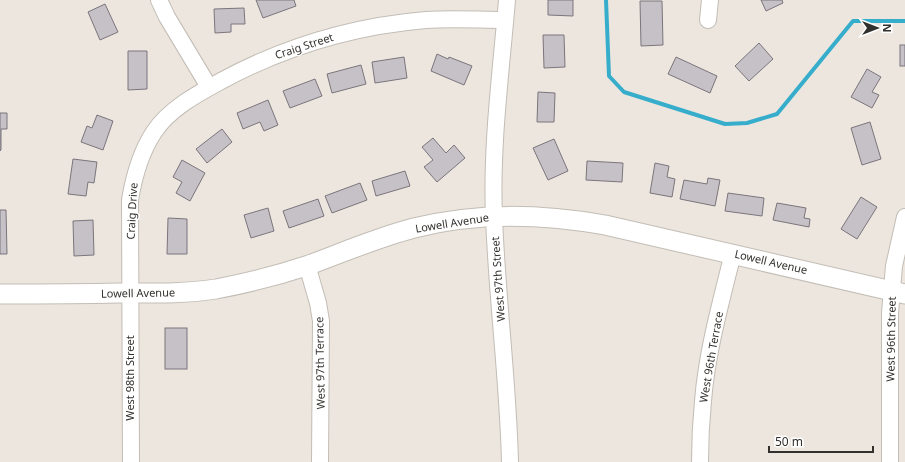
<svg xmlns="http://www.w3.org/2000/svg" width="905" height="462" font-family="'Noto Sans',sans-serif">
  <style>
    .lines { fill: none; stroke-linecap: round; stroke-linejoin: round }
    .stream { stroke: #36adcb; stroke-width: 4 }
    .building { fill: #c6c0c7; stroke: #7b757c }
    .minor-casing { stroke: #c2bdb5; stroke-width: 18 }
    .tertiary-casing { stroke: #c2bdb5; stroke-width: 21 }
    .minor { stroke: #fff; stroke-width: 16 }
    .tertiary { stroke: #fff; stroke-width: 19 }
    .labels { text-anchor: middle; stroke-width: 3; stroke-linejoin: round; paint-order: stroke }
    .street-label { font-size: 11px; fill: #32302d; stroke: #fff }
  </style>
  <rect width="100%" height="100%" fill="#ece6df"/>
  <g class="lines">
    <path class="stream" d="M606 0 609 76 624 92 725 124 747 123 777 114 853 21H905"/>
  </g>
  <g class="building">
    <path d="M256 0H294L296 6 263 18Z"/>
    <path d="M548 0H573V16L548 15Z"/>
    <path d="M761 0H782L783 3 766 11Z"/>
    <path d="M640 1H662L663 45 641 46Z"/>
    <path d="M105 4 118 32 100 40 88 12Z"/>
    <path d="M244 8 245 24H231V32L215 33 214 9Z"/>
    <path d="M543 35H564L565 67 544 68Z"/>
    <path d="M759 43 773 59 749 81 735 66Z"/>
    <rect x="900" y="45" width="5" height="21"/>
    <path d="M128 51H147V89L128 90Z"/>
    <path d="M437 54 448 59 449 57 472 66 464 85 431 71Z"/>
    <path d="M404 57 407 78 375 83 372 62Z"/>
    <path d="M676 57 717 76 710 93 668 74Z"/>
    <path d="M361 65 366 84 332 93 327 74Z"/>
    <path d="M867 69 881 77 872 92 879 95 872 108 851 97Z"/>
    <path d="M315 79 322 96 290 108 283 91Z"/>
    <path d="M538 92 555 93 554 122H537Z"/>
    <path d="M268 100 278 125 264 131 260 122 243 129 237 113Z"/>
    <path d="M0 113H7V129H1V150L0 151Z"/>
    <path d="M97 115 113 121 103 150 81 142 87 126 92 128Z"/>
    <path d="M870 122 881 159 862 165 851 128Z"/>
    <path d="M222 129 232 142 207 163 196 149Z"/>
    <path d="M433 138 446 153 454 145 465 158 437 182 424 167 433 160 422 147Z"/>
    <path d="M554 139 568 171 548 180 533 148Z"/>
    <path d="M73 159 97 162 94 183 88 182 86 196 68 194Z"/>
    <path d="M182 160 205 173 190 201 176 193 182 182 173 177Z"/>
    <path d="M587 161 623 163 622 182 586 180Z"/>
    <path d="M655 163 669 166 667 177 675 179 672 197 650 193Z"/>
    <path d="M405 171 410 186 376 196 372 181Z"/>
    <path d="M708 178 720 180 715 206 680 199 684 180 707 184Z"/>
    <path d="M360 183 367 200 332 213 325 196Z"/>
    <path d="M728 193 764 198 762 216 725 211Z"/>
    <path d="M861 197 877 207 857 239 841 229Z"/>
    <path d="M318 199 324 216 289 228 283 211Z"/>
    <path d="M777 203 806 208 804 218 810 219 809 227 773 220Z"/>
    <path d="M268 208 274 231 251 238 244 215Z"/>
    <path d="M0 210H6L7 254H0Z"/>
    <path d="M168 218 187 219V254H167Z"/>
    <path d="M93 220 94 255 74 256 73 221Z"/>
    <rect x="165" y="328" width="22" height="41"/>
  </g>
  <g class="lines">
    <g class="minor-casing">
      <g id="minor">
        <path d="M159 0 167 17 209 87"/>
        <path d="M507 0C501 72 491 145 494 217 497 299 508 380 510 462"/>
        <path d="M708 20 710 0"/>
        <path d="M307 265 318 303 321 321 320 462"/>
        <path d="M131 462 130 200C134 176 140 153 154 132 169 109 197 94 221 81 284 47 354 26 426 20 452 18 479 20 505 20"/>
        <path d="M700 462C700 442 701 421 703 401 707 351 721 302 733 253"/>
        <path d="M890 462V313L894 266 905 217"/>
      </g>
    </g>
    <g class="tertiary-casing">
      <path id="tertiary" d="M0 294C39 294 78 294 118 293 150 293 184 294 216 289 248 283 279 275 309 265 344 252 379 237 414 228 479 212 540 214 605 225L905 294"/>
    </g>
    <use href="#minor" class="minor"/>
    <use href="#tertiary" class="tertiary"/>
  </g>
  <g class="labels">
    <g class="street-label">
      <text transform="translate(304 46) rotate(-18)" y="4">Craig Street</text>
      <text transform="translate(132 211) rotate(-87)" y="4">Craig Drive</text>
      <text transform="translate(452 223) rotate(-9)" y="4">Lowell Avenue</text>
      <text transform="translate(771 262) rotate(13)" y="4">Lowell Avenue</text>
      <text transform="translate(498 279) rotate(-94)" y="4">West 97th Street</text>
      <text transform="translate(138 293) rotate(-1)" y="4">Lowell Avenue</text>
      <text transform="translate(891 339) rotate(-89)" y="4">West 96th Street</text>
      <text transform="translate(711 357) rotate(-80)" y="4">West 96th Terrace</text>
      <text transform="translate(320 363) rotate(-91)" y="4">West 97th Terrace</text>
      <text transform="translate(130 378) rotate(-90)" y="4">West 98th Street</text>
    </g>
  </g>
  <g transform="translate(877 28) rotate(90)" stroke="#ffffff" stroke-width="3" paint-order="stroke">
  <path d="M0-3L7 15L0 10L-7 15Z" fill="#32302d"/>
  <text y="-6" font-size="11" font-weight="bold" text-anchor="middle" fill="#32302d">N</text>
  </g>
  <path d="M769 446v6h104v-6" fill="none" stroke="#32302d" stroke-width="2"/>
  <text x="775" y="446" font-size="12" fill="#32302d" stroke="#ffffff" stroke-width="3" paint-order="stroke">50 m</text>
</svg>
